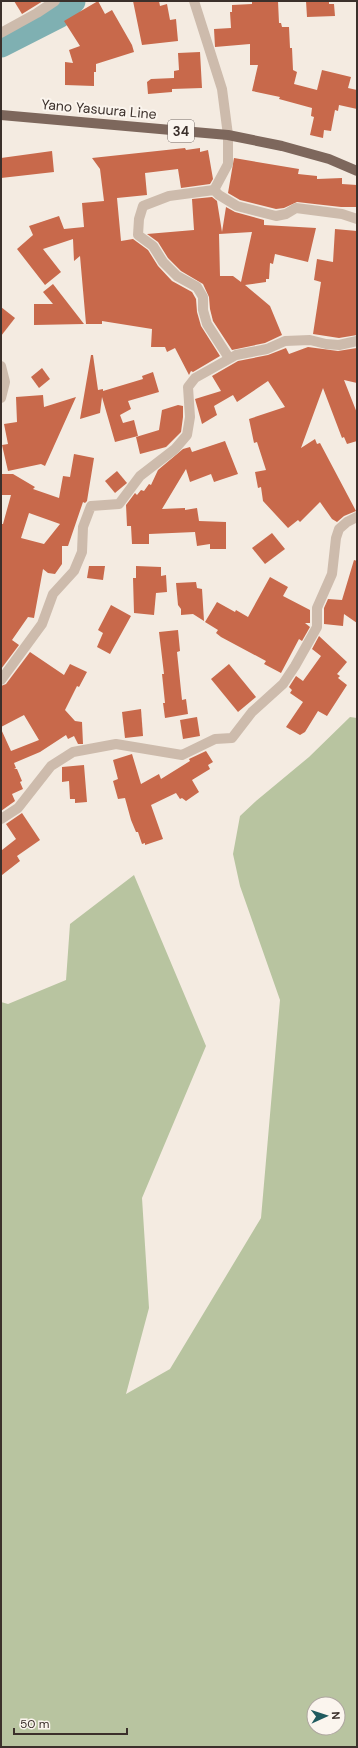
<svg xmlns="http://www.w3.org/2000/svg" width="358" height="1748" font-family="'DM Sans',sans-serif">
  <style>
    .green { fill: #b8c4a0; fill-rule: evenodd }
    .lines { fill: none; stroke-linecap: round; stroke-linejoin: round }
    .river { stroke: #7fb0b2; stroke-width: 27 }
    .building { fill: #c8694b; fill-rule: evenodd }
    .minor { stroke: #cdbbac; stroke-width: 10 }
    .major { stroke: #7d675c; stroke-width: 10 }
    .labels { text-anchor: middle; stroke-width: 4; stroke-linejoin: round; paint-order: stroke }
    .shield { fill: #fbf5ee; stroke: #756b66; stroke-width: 1 }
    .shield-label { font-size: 13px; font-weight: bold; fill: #3b302b }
    .street-label { font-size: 14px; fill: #3b302b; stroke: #fbf5ee }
  </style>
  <rect width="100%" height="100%" fill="#f4ebe1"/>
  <path class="green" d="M350 717 357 718V1747H1V1002L8 1004 66 980 70 924 134 875 206 1046 142 1198 149 1308 126 1394 170 1369 261 1218 280 1000 240 886 233 854 240 816 256 801 309 757ZM314 1704H338V1728H314Z"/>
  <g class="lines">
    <path class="river" d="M1 44 58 15 72 1"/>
  </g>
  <g class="building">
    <path d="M14 1H43L22 14Z"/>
    <path d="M98 1 105 14 112 10 132 45 134 52 96 64V72H94V86L65 85V62L73 63 69 50 80 46 64 21Z"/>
    <path d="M133 1H159L160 6 167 4 170 20 176 19 178 41 142 45Z"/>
    <path d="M252 1H278L279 23H281L282 27H289L290 48H292L293 70 297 72 294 84 317 90 322 70 351 77 348 88 357 90V109L339 105 338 111 335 110 331 131 324 130 323 138 310 135 314 117 311 116 312 108 279 99 280 97 252 91 258 65H250V44L215 47 214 29 231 28 230 12H232V5L252 4Z"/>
    <path d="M306 1H329V4H334L335 16 307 17Z"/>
    <path d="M200 52 202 88 172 89V92L148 94 147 82 151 79 174 78V71L179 70 178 53Z"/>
    <path d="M185 148 186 150 200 148V152L208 150 213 179 210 184 181 188 178 169 145 173 147 195 117 198 121 241 133 239 148 250 158 266 172 281 192 292 196 299 197 312 201 326 220 356 193 372 191 371 189 375 175 348 167 352 165 347H151L152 329 102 321V324H86L80 256 74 261 73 239 43 249 61 272 45 285 17 249 33 235 29 226 59 216 64 229 84 227 82 203 104 201 100 169 92 158Z"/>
    <path d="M52 151 54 172 1 178V158Z"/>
    <path d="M234 158 299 169 298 174 317 176V179L342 178V184L357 185V207H341L297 202 284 208 276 209 240 200 228 193Z"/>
    <path d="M212 197 217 201 222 232 226 207 235 212 264 220V225L316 228 308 262 275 254 273 264 270 263 269 279H266V282L245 285 270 306 282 335 265 343 232 350 213 321 210 309 209 297 203 284 181 271 168 258 158 242 147 234 194 230 192 199ZM252 232 241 282 233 276H220L219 234Z"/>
    <path d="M335 229 357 231V335L339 338 313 334 321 282 314 280 317 259 333 262Z"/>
    <path d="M53 284 84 324 34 325V304H53L43 292Z"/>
    <path d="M1 307 15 318 1 336Z"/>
    <path d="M308 347 338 351 357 348V383L344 380 357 413V441L347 444 344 437 342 438 323 388 301 448 315 439 317 444 320 443 356 511 344 516 337 522 332 519 320 502 300 522 298 520 288 528 263 501 261 487 258 488 255 472 266 470 257 442 254 443 249 419 285 407 268 381 237 402 233 395 214 406 217 415 202 424 195 399 221 391 212 376 238 361 268 355 286 348 289 354Z"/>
    <path d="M91 355H93L98 390 103 389V391L143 379 142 376 153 372 159 392 128 401 131 409 120 415 123 423 134 420 138 436 115 442 102 397 100 413 80 419Z"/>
    <path d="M42 368 50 379 39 388 31 377Z"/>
    <path d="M43 395 44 407 76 397 45 466 41 464 8 471 2 445 8 444 4 424 17 422 16 397Z"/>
    <path d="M178 405 183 406V417L181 432 166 447 140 454 136 437 159 430 162 410Z"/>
    <path d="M225 441 238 474 214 482 211 474 190 482 186 469 162 509 185 508V510L197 508 199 521 226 522V549H210V544L197 546 195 532 149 534V544H132L131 526H127L126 505 135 493 137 495 141 490 144 491 149 484 151 485 158 470 183 449 190 447 192 452Z"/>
    <path d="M74 454 94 458 87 501 85 503 83 502 68 546H62V564L55 574 48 573 43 569 34 618 28 617 12 640 19 645 1 669V524H3L11 495H1V474H13L35 487 33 489 59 498 63 476 70 477ZM29 513 60 524 44 544 21 538Z"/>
    <path d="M117 471 127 483 115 493 105 481Z"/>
    <path d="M272 533 285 549 265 564 252 548Z"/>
    <path d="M354 560 357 561V623L344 614 343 626 324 624V608L328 599 342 600Z"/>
    <path d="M89 566H105L103 580 87 578Z"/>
    <path d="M136 566 161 567V576L166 575 167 592 156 593 154 615 134 613 133 578H136Z"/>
    <path d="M270 577 288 587 283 596 310 610V623H305L310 627 302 641 299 639 281 673 264 664 266 661 221 637 216 633 218 630 205 622 217 602 235 612 236 610 248 617Z"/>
    <path d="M196 582 197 588 202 589 204 621 193 614 181 615V609L178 605 176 583Z"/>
    <path d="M111 605 131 616 110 654 97 647 103 633 98 630Z"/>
    <path d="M178 630 180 651 177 652 182 700 186 699 188 714 165 718 163 703H165L162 674H164L159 632Z"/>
    <path d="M319 636 347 662 337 674 340 676 338 678 347 685 327 716 318 711 305 732 300 735 286 727 303 702 290 693 292 690 289 687 296 676 303 681 321 656 312 649Z"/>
    <path d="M30 652 64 675 70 664 87 672 79 687 77 686 65 710 75 721 82 722 83 744H78L74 736 68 739 66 735 40 752 14 763 16 768 14 769H17L22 781 20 782 23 789 12 794 15 801 1 811V729L11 751 39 740 24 715 1 727V686L6 684Z"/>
    <path d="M229 664 256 697 238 712 211 679Z"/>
    <path d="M141 709 143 736 125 738 122 712Z"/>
    <path d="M197 717 200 736 183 739 180 720Z"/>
    <path d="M206 751 213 762 208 765 210 769 192 780 199 792 186 801 182 798 180 799 176 793 151 805 163 839 145 845V843L142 844 138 832H136L131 820 125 798 118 799 113 781 118 779 113 760 132 754 141 784 159 774 161 779 190 761 189 759Z"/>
    <path d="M84 765 87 802 75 803V799H70L69 781 62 782V767Z"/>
    <path d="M22 813 40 840 17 856 20 861 2 875V850L16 839 6 824Z"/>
  </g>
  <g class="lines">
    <g class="minor">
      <path d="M194 1 222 89 228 135V164L214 190"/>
      <path d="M1 33 37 13 55 1"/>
      <path d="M229 358 207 324 203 310V297L197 287 177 276 163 262 153 246 138 235 139 219 143 206 169 196 214 190 219 195 237 206 276 216 286 214 296 208 342 214 357 219"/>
      <path d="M1 366 5 382 1 398"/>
      <path d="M1 680 42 624 53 594 74 571 82 552 83 527 91 506 119 504 140 476 175 449 187 435 190 417 188 387 195 378 236 355 267 349 285 341 310 340 326 344 339 345 357 341"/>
      <path d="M1 819 18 808 51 766 73 752 116 744 182 755 215 739 232 738 252 712 283 684 295 666 317 627V608L332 574 336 538 339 529 347 522 357 517"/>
    </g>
    <path class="major" d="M1 115 228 135 282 146 329 159 357 171"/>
  </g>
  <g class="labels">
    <rect class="shield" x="168" y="120" width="26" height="22" rx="3"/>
    <g class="shield-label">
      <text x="181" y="136">34</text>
    </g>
    <g class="street-label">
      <text transform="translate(99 109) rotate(5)" y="5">Yano Yasuura Line</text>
    </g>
  </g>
  <rect width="358" height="1748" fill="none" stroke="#3b302b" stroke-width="4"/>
  <g transform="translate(326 1716) rotate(87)"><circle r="19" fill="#fbf5ee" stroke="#aea6a0"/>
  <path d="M0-3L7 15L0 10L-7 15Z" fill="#1f5a5e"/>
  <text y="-6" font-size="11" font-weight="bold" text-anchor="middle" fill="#3b302b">N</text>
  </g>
  <path d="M14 1728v6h113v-6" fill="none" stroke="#3b302b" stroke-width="2"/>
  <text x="20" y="1728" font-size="12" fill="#3b302b" stroke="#fbf5ee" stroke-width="3" paint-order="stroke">50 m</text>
</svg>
